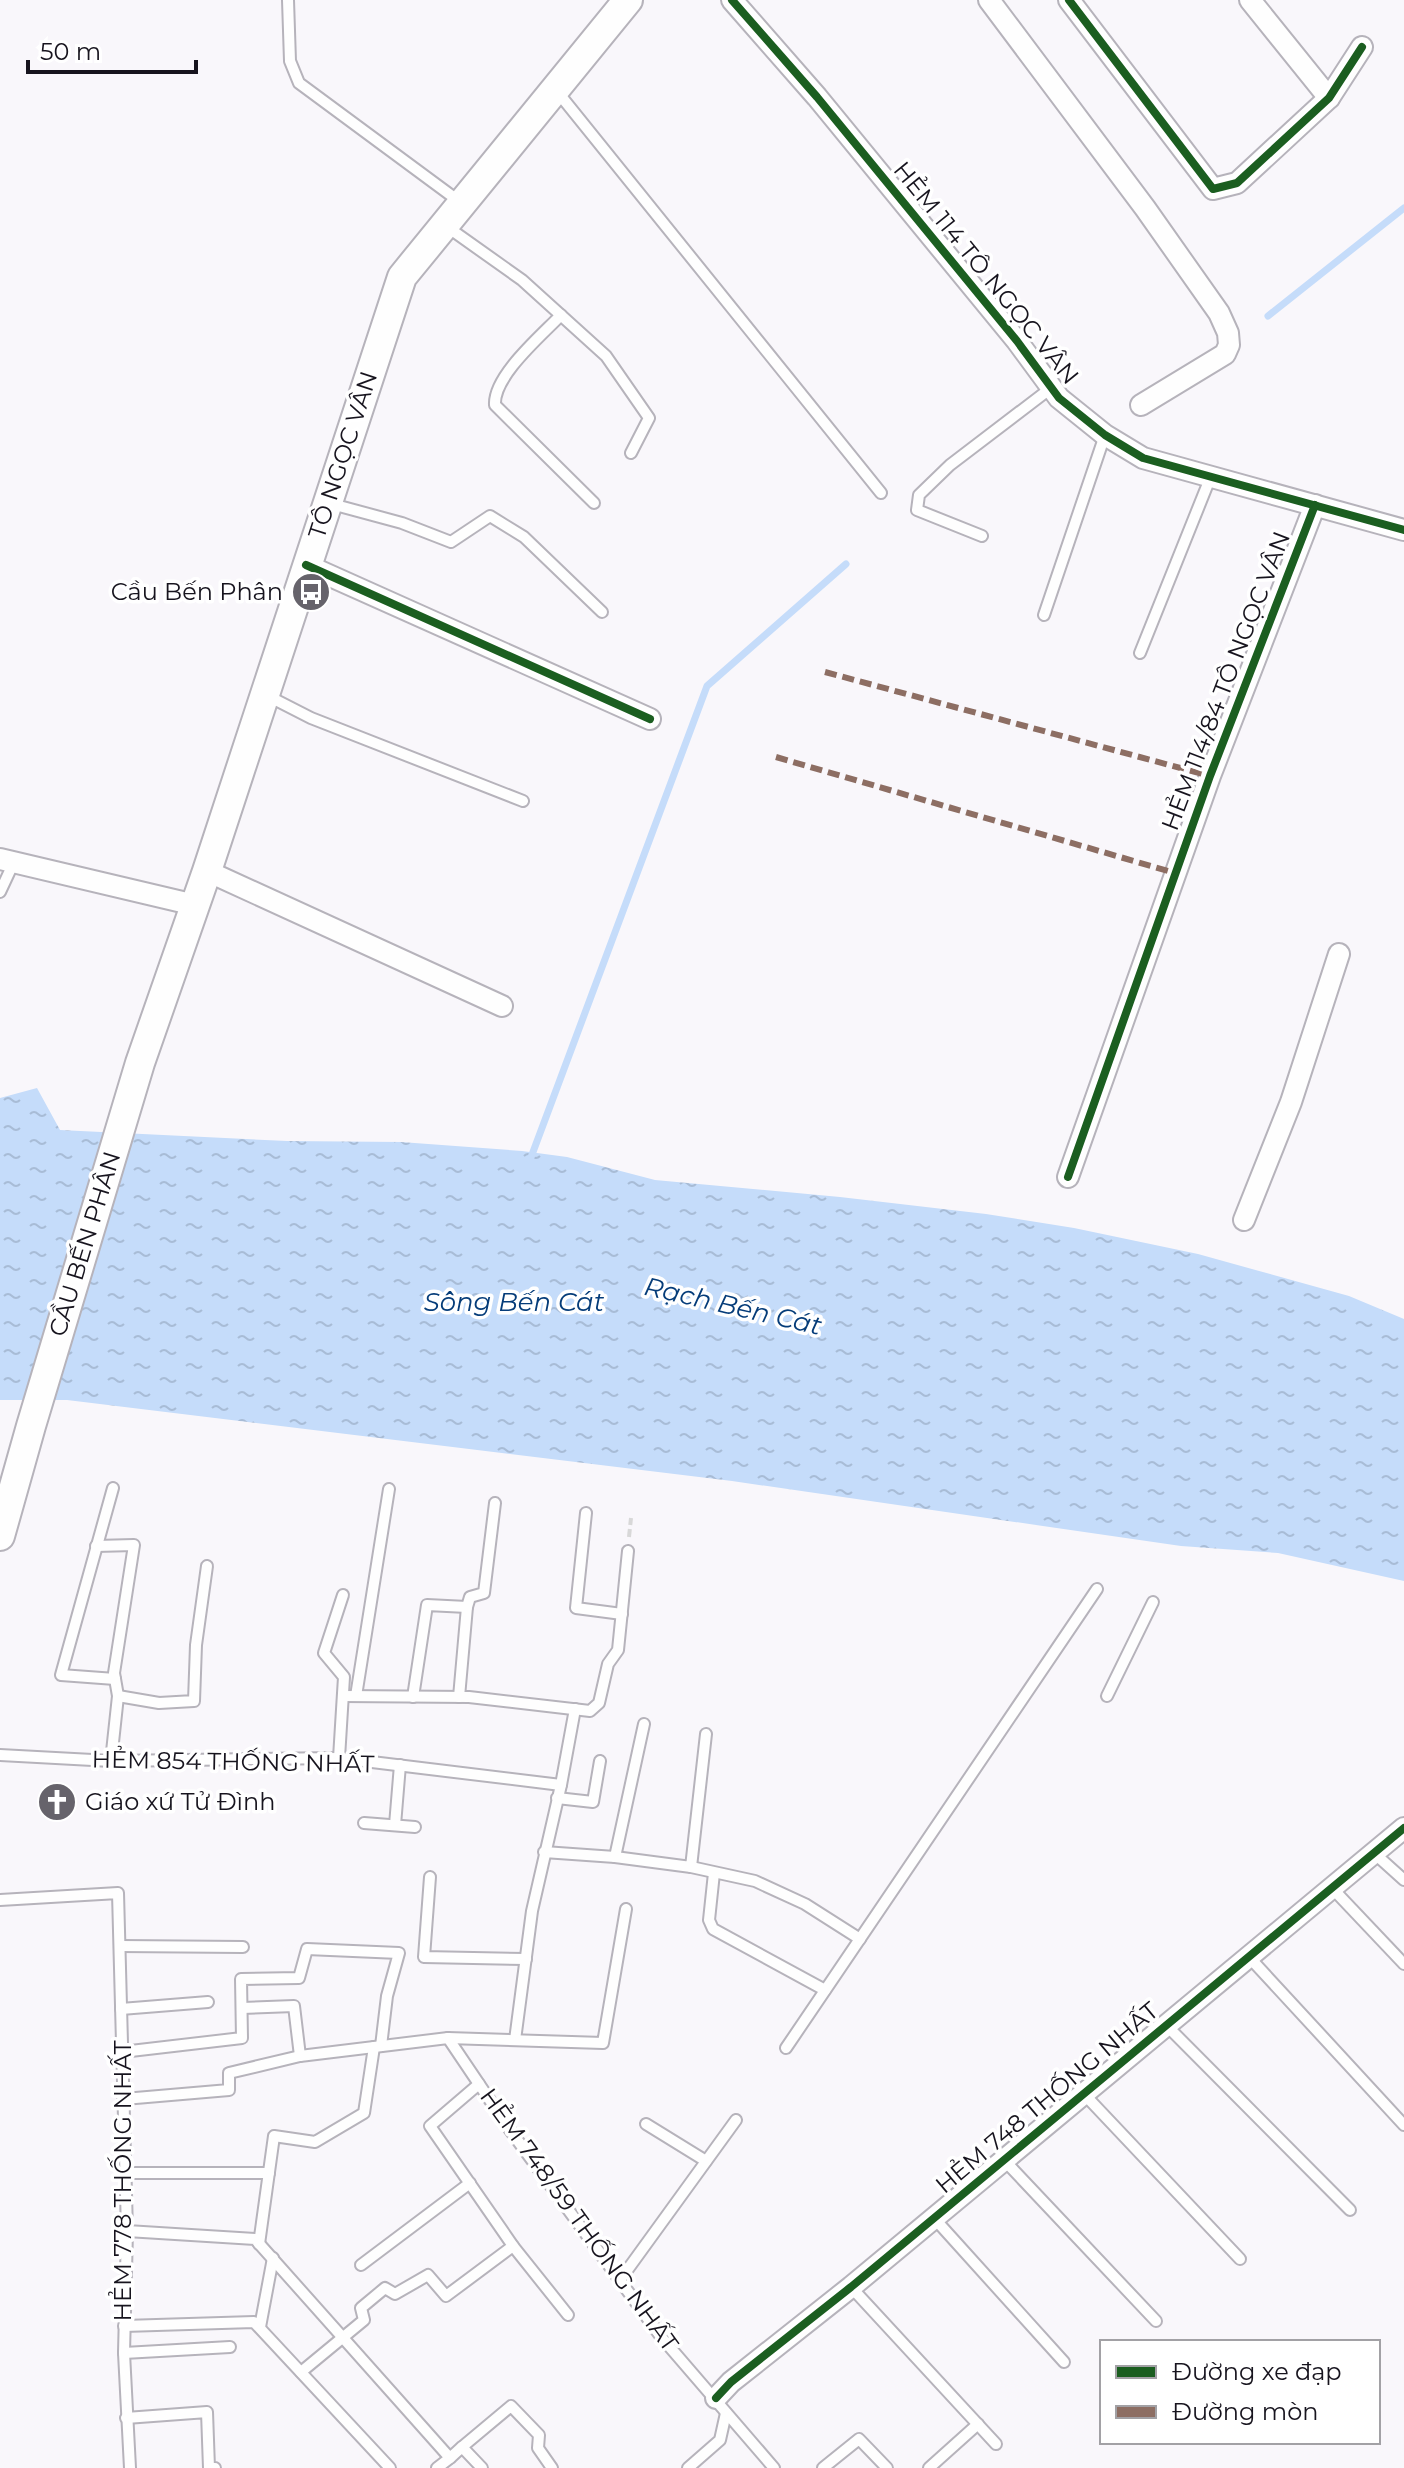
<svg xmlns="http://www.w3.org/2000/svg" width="1404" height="2468" font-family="Montserrat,sans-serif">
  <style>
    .water { fill: url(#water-ripples) }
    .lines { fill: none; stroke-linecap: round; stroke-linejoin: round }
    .stream { stroke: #c5dcfa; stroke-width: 7 }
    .lane-casing { stroke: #b6b3bb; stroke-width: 14 }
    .street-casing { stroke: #b6b3bb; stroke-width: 24 }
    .secondary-casing { stroke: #b6b3bb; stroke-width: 32 }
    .path { stroke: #d8d8d8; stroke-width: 4; stroke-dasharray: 8 4; stroke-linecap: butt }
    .lane { stroke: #fefefe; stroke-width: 10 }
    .street { stroke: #fefefe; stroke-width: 20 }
    .secondary { stroke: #fefefe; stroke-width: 28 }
    .quiet { stroke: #8d6e63; stroke-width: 6; stroke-dasharray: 12 6; stroke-linecap: butt }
    .cycleway-casing { stroke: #fff; stroke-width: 13 }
    .cycleway { stroke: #1b5e20; stroke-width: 8 }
    .labels { text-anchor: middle; stroke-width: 7; stroke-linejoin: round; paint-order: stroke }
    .street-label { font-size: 24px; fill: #17141e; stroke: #fff }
    .poi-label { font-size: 24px; fill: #17141e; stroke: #fff; text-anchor: end }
    .water-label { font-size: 26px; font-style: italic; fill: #053c79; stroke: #fff }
  </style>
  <defs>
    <pattern id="water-ripples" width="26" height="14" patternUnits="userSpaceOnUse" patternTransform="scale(2)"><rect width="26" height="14" fill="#c5dcfa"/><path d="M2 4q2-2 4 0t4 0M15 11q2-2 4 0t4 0" fill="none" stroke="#a8bcd6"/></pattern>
  </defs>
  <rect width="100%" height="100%" fill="#f9f7fb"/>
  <path class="water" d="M37 1088 60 1130 287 1141 401 1142 522 1151 567 1157 655 1180 840 1197 986 1214 1074 1228 1198 1254 1349 1296 1404 1319V1581L1278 1553 1181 1546 732 1481 67 1400H0V1098Z"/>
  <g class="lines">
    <g class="stream">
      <path d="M1268 316 1404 208"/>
      <path d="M530 1160 707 686 846 564"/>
    </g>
    <g class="lane-casing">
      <g id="lane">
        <path d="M288 0 290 61 299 83 460 202"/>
        <path d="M556 90 881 493"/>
        <path d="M446 226 522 280 606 356 649 418 631 453"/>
        <path d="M561 315C542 335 493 376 495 405L594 503"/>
        <path d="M328 503 402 523 451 542 490 516 524 537 602 612"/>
        <path d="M982 536 917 510 919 495 950 465 1051 388"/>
        <path d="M1044 615 1105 435"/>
        <path d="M1140 653 1211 476"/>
        <path d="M266 695 311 718 523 801"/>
        <path d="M0 892 14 862"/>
        <path d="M113 1488 61 1675 115 1679"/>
        <path d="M586 1513 576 1608 622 1614"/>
        <path d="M96 1546 134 1545 114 1673 118 1696 111 1761"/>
        <path d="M118 1696 159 1703 194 1701 196 1645 207 1566"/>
        <path d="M343 1696 469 1697 590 1711 599 1703 608 1664 618 1650 628 1551"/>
        <path d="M356 1696 389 1489"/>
        <path d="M1107 1696 1153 1602"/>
        <path d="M413 1697 427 1605 467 1607"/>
        <path d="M459 1697 467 1607 470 1597 484 1593 495 1503"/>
        <path d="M0 1755 111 1761 339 1758 561 1785"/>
        <path d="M339 1758 344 1677 324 1653 343 1595"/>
        <path d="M557 1798 593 1802 600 1761"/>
        <path d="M364 1823 415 1827"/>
        <path d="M395 1825 400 1765"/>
        <path d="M544 1852 615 1857 691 1867 706 1734"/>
        <path d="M1374 1853 1404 1880"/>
        <path d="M615 1857 644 1724"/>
        <path d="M691 1867 755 1881 805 1904 860 1939"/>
        <path d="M714 1873 709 1920 713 1929 825 1990"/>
        <path d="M430 1877 424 1957 526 1959"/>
        <path d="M1332 1888 1404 1964"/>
        <path d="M0 1900 118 1893 127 2231 124 2353 130 2468"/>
        <path d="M120 1946 243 1947"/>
        <path d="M1249 1957 1404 2125"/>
        <path d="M242 2008 294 2006 300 2056"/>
        <path d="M121 2009 208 2002"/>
        <path d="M1166 2025 1350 2210"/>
        <path d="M448 2038 510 2130 662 2338 774 2468"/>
        <path d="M515 2040 532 1911 561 1785 575 1709"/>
        <path d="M786 2048 1097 1589"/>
        <path d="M122 2052 242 2038 241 1979 299 1978 307 1949 399 1953 387 1996 381 2046"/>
        <path d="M1084 2094 1240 2259"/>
        <path d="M124 2099 229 2090V2073L300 2056 448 2038 603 2043 626 1909"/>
        <path d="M646 2124 706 2161"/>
        <path d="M1004 2160 1156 2321"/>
        <path d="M126 2173H269"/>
        <path d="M934 2218 1064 2362"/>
        <path d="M127 2231 255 2239 450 2458 462 2447 482 2468"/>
        <path d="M259 2244 274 2136 315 2142 364 2113 374 2047"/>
        <path d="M513 2246 568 2315"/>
        <path d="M361 2265 470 2183"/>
        <path d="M620 2280 736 2120"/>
        <path d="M851 2287 996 2444"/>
        <path d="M124 2326 254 2322 390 2468"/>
        <path d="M260 2327 273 2258"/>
        <path d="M124 2353 230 2347"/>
        <path d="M301 2372 364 2320 361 2308 385 2288 395 2294 428 2275 446 2296 513 2246 430 2126 479 2084"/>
        <path d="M126 2418 207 2412 209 2468H215"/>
        <path d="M462 2447 511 2406 539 2435 538 2448 552 2468"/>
        <path d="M437 2468 450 2458"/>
        <path d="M688 2468 720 2440 726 2413"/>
        <path d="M823 2468 859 2439 887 2468"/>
        <path d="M929 2468 978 2424"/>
      </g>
    </g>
    <g class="street-casing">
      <g id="street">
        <path d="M732 0 817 97 1017 341 1059 398 1105 435 1143 458 1404 530"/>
        <path d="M989 0 1145 208 1219 313 1228 333 1229 345 1225 354 1141 405"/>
        <path d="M1069 0 1213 189 1237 183 1329 98 1362 47"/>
        <path d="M1250 0 1329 98"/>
        <path d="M306 565 650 719"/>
        <path d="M0 859 195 905"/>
        <path d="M207 871 502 1006"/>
        <path d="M1068 1177 1210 776 1315 505"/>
        <path d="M1244 1220 1291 1102 1339 954"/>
        <path d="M716 2398 731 2382 851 2287 1404 1828"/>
      </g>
    </g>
    <g class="secondary-casing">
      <path id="secondary" d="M0 1536 31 1426 140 1063 207 871 402 277 628 0"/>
    </g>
    <path class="path" d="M629 1537 631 1518"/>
    <use href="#lane" class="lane"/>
    <use href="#street" class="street"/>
    <use href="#secondary" class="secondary"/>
    <g class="quiet">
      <path d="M825 672 1210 776"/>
      <path d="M776 757 1175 873"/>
    </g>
    <g class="cycleway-casing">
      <g id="cycleway">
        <path d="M732 0 817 97 1017 341 1059 398 1105 435 1143 458 1404 530"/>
        <path d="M1069 0 1213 189 1237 183 1329 98 1362 47"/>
        <path d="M306 565 650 719"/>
        <path d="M1068 1177 1210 776 1315 505"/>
        <path d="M716 2398 731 2382 851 2287 1404 1828"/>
      </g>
    </g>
    <use href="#cycleway" class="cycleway"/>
  </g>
  <defs>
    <g id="bus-disc" transform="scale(2)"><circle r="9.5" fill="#66636b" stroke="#fff"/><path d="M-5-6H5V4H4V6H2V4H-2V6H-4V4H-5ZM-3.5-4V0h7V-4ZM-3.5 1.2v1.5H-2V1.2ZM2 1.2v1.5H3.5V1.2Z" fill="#fff"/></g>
    <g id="church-disc" transform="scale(2)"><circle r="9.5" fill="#66636b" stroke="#fff"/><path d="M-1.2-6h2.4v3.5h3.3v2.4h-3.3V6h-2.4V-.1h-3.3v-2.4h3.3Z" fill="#fff"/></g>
  </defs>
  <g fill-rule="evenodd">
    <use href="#bus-disc" x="311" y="592"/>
    <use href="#church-disc" x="57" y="1802"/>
  </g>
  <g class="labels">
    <g class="street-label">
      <text transform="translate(986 273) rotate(51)" y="8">HẺM 114 TÔ NGỌC VÂN</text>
      <text transform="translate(343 455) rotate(-72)" y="8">TÔ NGỌC VÂN</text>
      <text transform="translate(1226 681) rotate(-69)" y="8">HẺM 114/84 TÔ NGỌC VÂN</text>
      <text transform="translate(85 1244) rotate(-73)" y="8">CẦU BẾN PHÂN</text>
      <text transform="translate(233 1762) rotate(1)" y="8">HẺM 854 THỐNG NHẤT</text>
      <text transform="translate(1047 2098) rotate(-40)" y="8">HẺM 748 THỐNG NHẤT</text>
      <text transform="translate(123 2181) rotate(-90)" y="8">HẺM 778 THỐNG NHẤT</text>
      <text transform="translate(579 2220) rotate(54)" y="8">HẺM 748/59 THỐNG NHẤT</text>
    </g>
    <g class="poi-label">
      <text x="283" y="600">Cầu Bến Phân</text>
      <text x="85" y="1810" text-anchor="start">Giáo xứ Tử Đình</text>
    </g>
    <g class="water-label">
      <text x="514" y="1311">Sông Bến Cát</text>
      <text transform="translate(733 1306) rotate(13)" y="9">Rạch Bến Cát</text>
    </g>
  </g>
  <rect x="1100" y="2340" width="280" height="104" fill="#ffffff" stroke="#a2a1a5" stroke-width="2"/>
  <rect x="1116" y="2366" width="40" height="12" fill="#1b5e20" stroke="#a2a1a5" stroke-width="2"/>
  <text x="1172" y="2380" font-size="24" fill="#17141e">Đường xe đạp</text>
  <rect x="1116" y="2406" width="40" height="12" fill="#8d6e63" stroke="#a2a1a5" stroke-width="2"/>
  <text x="1172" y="2420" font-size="24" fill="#17141e">Đường mòn</text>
  <path d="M28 60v12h168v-12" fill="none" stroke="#17141e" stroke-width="4"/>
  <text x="40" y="60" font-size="24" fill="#17141e" stroke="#ffffff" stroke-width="6" paint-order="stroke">50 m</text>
</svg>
